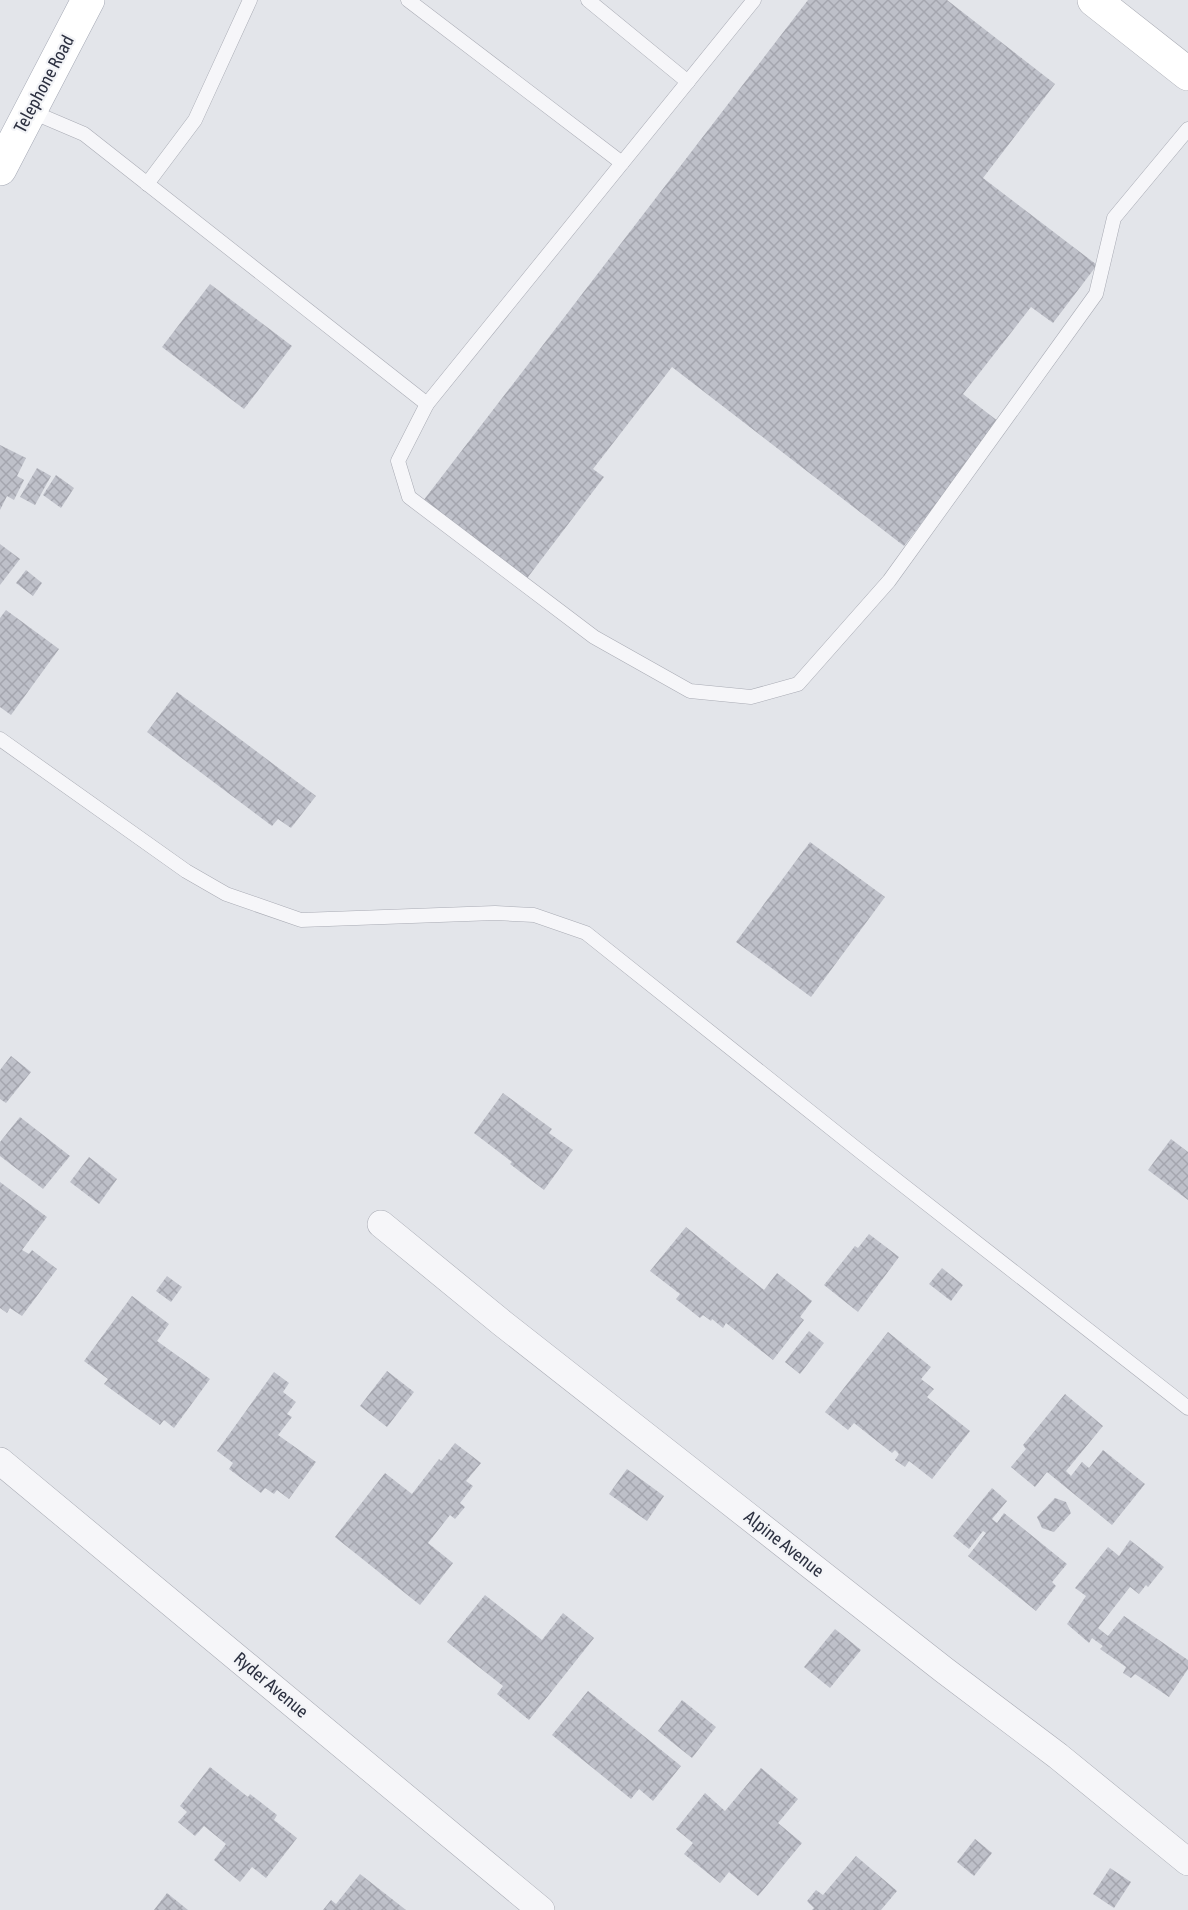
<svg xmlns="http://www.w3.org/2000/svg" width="1188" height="1910" font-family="'Asap Condensed',sans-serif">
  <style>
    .building { fill: url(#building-cross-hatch) }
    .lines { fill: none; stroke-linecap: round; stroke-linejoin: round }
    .lane-casing { stroke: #a9abb4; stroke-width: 15 }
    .street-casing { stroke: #a9abb4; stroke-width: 28 }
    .secondary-casing { stroke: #a9abb4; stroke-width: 34 }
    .primary-casing { stroke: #a4a8b4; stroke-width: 34 }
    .lane { stroke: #f6f6f9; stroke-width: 14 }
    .street { stroke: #f6f6f9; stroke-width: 27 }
    .secondary { stroke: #fff; stroke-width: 33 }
    .primary { stroke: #fff; stroke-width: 33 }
    .labels { text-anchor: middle; stroke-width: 4.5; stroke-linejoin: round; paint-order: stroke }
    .street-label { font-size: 18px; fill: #2d3141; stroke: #f3f4f7 }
  </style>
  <defs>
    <pattern id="building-cross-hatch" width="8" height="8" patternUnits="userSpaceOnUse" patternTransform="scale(1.5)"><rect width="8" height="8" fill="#bec0c9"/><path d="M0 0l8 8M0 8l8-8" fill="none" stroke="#a4a5ae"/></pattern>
  </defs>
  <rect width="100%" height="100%" fill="#e3e5ea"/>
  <g class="building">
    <path d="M808 0H947L1055 84 983 178 1097 265 1053 323 1031 307 963 394 999 422 904 546 672 367 593 469 604 477 525 581 423 501Z"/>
    <path d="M210 284 292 346 244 409 162 347Z"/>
    <path d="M0 445 26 458 17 476 24 480 14 500 7 496 0 510Z"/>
    <path d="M37 468 51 476 35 505 20 497Z"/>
    <path d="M56 475 74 488 61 508 43 495Z"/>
    <path d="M0 544 20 559 0 585Z"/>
    <path d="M26 570 42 583 33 596 16 583Z"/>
    <path d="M6 610 59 649 11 715 0 707V618Z"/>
    <path d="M177 692 316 796 291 828 278 819 272 826 147 732Z"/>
    <path d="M810 842 885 897 811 997 736 942Z"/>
    <path d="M11 1056 31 1072 6 1103 0 1099V1070Z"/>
    <path d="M503 1093 552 1129 549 1133 573 1150 544 1190 510 1164 512 1162 474 1133Z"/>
    <path d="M20 1117 70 1156 43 1189 0 1156V1142Z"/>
    <path d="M1171 1139 1188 1152V1200L1148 1170Z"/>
    <path d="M89 1157 117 1179 99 1204 70 1182Z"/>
    <path d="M0 1182 47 1217 22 1250 29 1254 32 1250 57 1269 22 1316 10 1308 7 1313 0 1308Z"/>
    <path d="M686 1227 764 1290 777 1273 812 1301 800 1317 804 1320 773 1360 726 1323 723 1328 712 1319 711 1321 703 1315 700 1318 676 1299 680 1294 650 1271Z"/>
    <path d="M869 1234 899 1257 858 1312 824 1285 855 1246 858 1248Z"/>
    <path d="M942 1268 963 1285 951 1301 929 1284Z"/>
    <path d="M167 1276 182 1287 171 1302 156 1291Z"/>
    <path d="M132 1296 169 1324 157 1341 210 1379 174 1428 164 1420 160 1425 104 1384 108 1379 84 1361Z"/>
    <path d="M809 1331 824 1343 800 1374 785 1362Z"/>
    <path d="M888 1332 931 1367 921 1379 934 1389 927 1397 970 1431 932 1479 909 1461 905 1467 895 1460 899 1454 895 1450 892 1453 854 1423 848 1430 825 1412Z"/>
    <path d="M387 1371 414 1392 387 1427 360 1406Z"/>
    <path d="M274 1372 289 1383 283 1392 296 1402 287 1414 292 1417 278 1435 316 1462 289 1499 277 1490 274 1494 265 1488 261 1493 229 1469 233 1463 217 1451Z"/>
    <path d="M1065 1394 1103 1426 1066 1471 1071 1476 1082 1462 1089 1468 1103 1450 1145 1484 1112 1525 1047 1472 1035 1487 1011 1467 1026 1449 1023 1445Z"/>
    <path d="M455 1443 481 1463 466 1481 473 1486 460 1503 465 1507 455 1519 450 1515 428 1543 453 1563 420 1605 335 1537 385 1473 412 1494 439 1459 441 1461Z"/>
    <path d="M627 1469 664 1496 647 1521 609 1494Z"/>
    <path d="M992 1488 1007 1501 992 1519 997 1523 1004 1513 1067 1564 1052 1582 1056 1586 1036 1611 968 1556 986 1533 983 1531 969 1549 953 1536Z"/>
    <path d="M1055 1498 1066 1502 1071 1513 1054 1532 1042 1528 1037 1517Z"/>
    <path d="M1130 1540 1164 1567 1148 1587 1146 1585 1139 1594 1130 1587 1098 1628 1108 1636 1124 1616 1188 1660V1669L1169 1697 1135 1674 1131 1678 1123 1673 1126 1667 1100 1649 1103 1646 1092 1638 1089 1643 1067 1624 1086 1596 1075 1588 1108 1547 1119 1556Z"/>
    <path d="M485 1595 542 1640 563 1613 594 1638 529 1720 497 1694 503 1686 447 1642Z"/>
    <path d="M835 1629 861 1650 830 1688 804 1667Z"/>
    <path d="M588 1691 681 1766 653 1801 639 1789 631 1799 552 1735Z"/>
    <path d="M682 1700 716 1727 692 1758 658 1731Z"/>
    <path d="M210 1767 248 1797 250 1794 277 1815 274 1820 297 1838 266 1878 252 1867 240 1882 214 1860 226 1844 204 1826 195 1836 178 1822 187 1812 180 1806Z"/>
    <path d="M761 1768 798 1799 778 1823 802 1843 758 1896 729 1872 720 1883 684 1854 693 1843 676 1829 705 1793 725 1811Z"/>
    <path d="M975 1839 992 1853 974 1876 957 1862Z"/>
    <path d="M856 1856 897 1891 881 1910H812L814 1908 807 1901 816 1890 823 1895Z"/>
    <path d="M1110 1868 1131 1882 1114 1908 1093 1894Z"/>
    <path d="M360 1874 406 1910H323L331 1900 336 1904Z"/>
    <path d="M167 1893 188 1910H154Z"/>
  </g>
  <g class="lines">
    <g class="lane-casing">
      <g id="lane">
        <path d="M408 0 622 163"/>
        <path d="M588 0 688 82"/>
        <path d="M30 111 84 134 427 404 754 0"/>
        <path d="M147 184 195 120 250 0"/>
        <path d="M427 404 398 461 409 497 594 637 690 691 751 697 798 684 889 581 1096 294 1114 218 1188 129"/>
        <path d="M0 739 186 871 226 894 301 920 495 913 534 915 586 933 862 1153 1188 1408"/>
      </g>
    </g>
    <g class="street-casing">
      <g id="street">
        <path d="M381 1224 502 1323 944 1670 1058 1756 1188 1862"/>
        <path d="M0 1461 541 1910"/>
      </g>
    </g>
    <g class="secondary-casing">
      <path id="secondary" d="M1094 0 1188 74"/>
    </g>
    <g class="primary-casing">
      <path id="primary" d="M0 169 88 0"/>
    </g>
    <use href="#lane" class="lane"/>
    <use href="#street" class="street"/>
    <use href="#secondary" class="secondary"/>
    <use href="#primary" class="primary"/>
  </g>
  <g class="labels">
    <g class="street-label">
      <text transform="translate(44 84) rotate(-62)" y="6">Telephone Road</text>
      <text transform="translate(784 1544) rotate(38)" y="6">Alpine Avenue</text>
      <text transform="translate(271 1685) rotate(40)" y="6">Ryder Avenue</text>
    </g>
  </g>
</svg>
